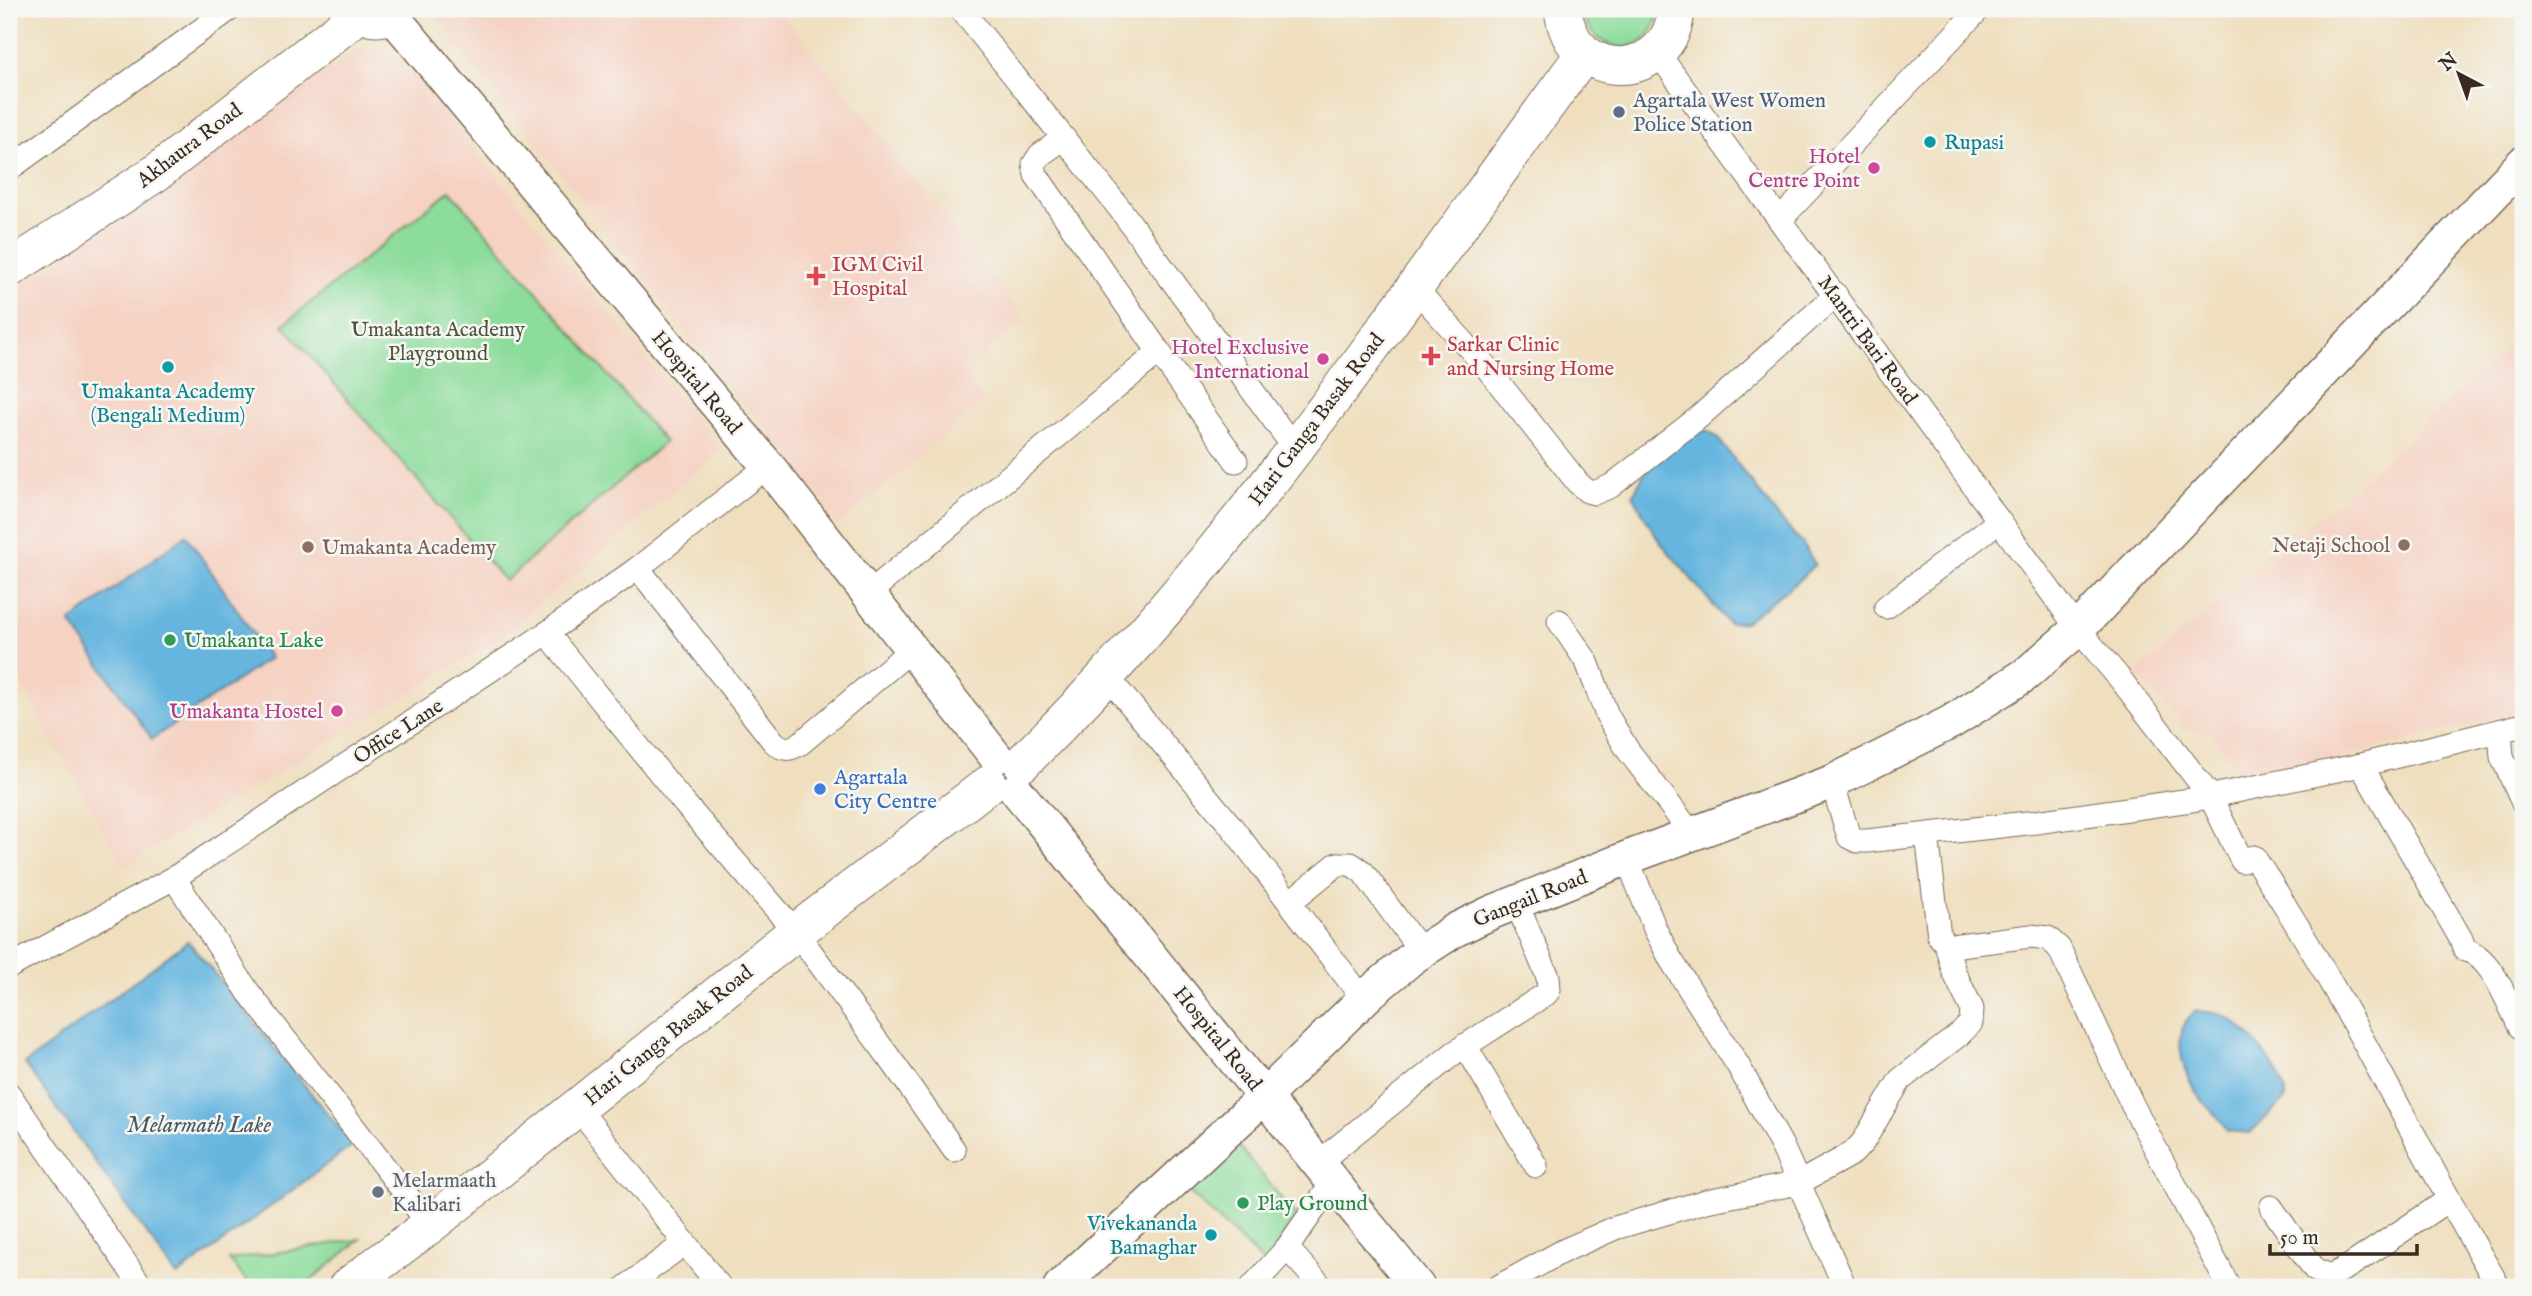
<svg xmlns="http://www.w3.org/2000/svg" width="2532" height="1296" font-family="'IM FELL English',serif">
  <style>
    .built { fill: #f5d2c2 }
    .green { fill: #8cdc9b; stroke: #64835c; stroke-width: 2 }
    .water { fill: #65b5df; stroke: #50707e; stroke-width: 2 }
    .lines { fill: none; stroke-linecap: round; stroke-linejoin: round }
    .street-casing { stroke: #7a6956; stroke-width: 25 }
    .secondary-casing { stroke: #7a6956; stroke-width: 36 }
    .primary-casing { stroke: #7a6956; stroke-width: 39 }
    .street { stroke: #fff; stroke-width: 23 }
    .secondary { stroke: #fff; stroke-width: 33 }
    .primary { stroke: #fff; stroke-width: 37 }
    .service-dot { fill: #5c6f8a; stroke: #f6f6f2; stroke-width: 2.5 }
    .culture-dot { fill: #0f9aa8; stroke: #f6f6f2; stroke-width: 2.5 }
    .hotel-dot { fill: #d1479c; stroke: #f6f6f2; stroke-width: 2.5 }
    .health-dot { fill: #e0444e; stroke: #f6f6f2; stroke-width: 2.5 }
    .education-dot { fill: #8d6e63; stroke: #f6f6f2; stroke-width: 2.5 }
    .leisure-dot { fill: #2e9e5b; stroke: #f6f6f2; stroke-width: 2.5 }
    .shop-dot { fill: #3f7fe0; stroke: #f6f6f2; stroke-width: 2.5 }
    .worship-dot { fill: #6b7280; stroke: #f6f6f2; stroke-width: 2.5 }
    .labels { text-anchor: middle; stroke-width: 5; stroke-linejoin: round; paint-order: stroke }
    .service-label { font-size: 21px; fill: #4e5e75; stroke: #f6f6f2; text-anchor: start }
    .culture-label { font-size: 21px; fill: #0d838f; stroke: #f6f6f2; text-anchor: start }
    .street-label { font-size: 21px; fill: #3b2a1e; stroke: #f6f6f2 }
    .hotel-label { font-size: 21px; fill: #b23c85; stroke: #f6f6f2; text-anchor: end }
    .health-label { font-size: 21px; fill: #be3a42; stroke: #f6f6f2; text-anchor: start }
    .park-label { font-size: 21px; fill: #4f563d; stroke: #f6f6f2 }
    .education-label { font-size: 21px; fill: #785e54; stroke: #f6f6f2; text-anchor: end }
    .leisure-label { font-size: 21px; fill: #27864d; stroke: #f6f6f2; text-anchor: start }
    .shop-label { font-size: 21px; fill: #366cbe; stroke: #f6f6f2; text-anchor: start }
    .worship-label { font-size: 21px; fill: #5b616d; stroke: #f6f6f2; text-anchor: start }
    .water-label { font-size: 23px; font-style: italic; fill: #4a5b62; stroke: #f6f6f2 }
  </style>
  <rect width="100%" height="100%" fill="#f6f6f2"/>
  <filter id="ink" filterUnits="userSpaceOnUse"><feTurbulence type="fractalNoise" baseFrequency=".0143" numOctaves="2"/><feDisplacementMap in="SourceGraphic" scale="14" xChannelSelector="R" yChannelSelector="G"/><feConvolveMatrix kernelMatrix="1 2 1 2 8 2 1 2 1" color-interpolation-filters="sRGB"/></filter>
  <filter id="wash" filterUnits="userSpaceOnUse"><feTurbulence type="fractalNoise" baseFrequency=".00686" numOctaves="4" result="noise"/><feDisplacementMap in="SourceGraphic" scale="28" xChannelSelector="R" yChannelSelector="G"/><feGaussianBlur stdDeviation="1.57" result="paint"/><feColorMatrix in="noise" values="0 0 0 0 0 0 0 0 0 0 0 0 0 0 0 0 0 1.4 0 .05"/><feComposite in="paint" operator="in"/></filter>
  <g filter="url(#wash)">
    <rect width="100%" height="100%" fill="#efdfbf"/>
    <g class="built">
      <path d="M429 9H779L1026 320 962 372 985 402 840 524Z"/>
      <path d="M357 50 402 60 722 451 494 642 124 867 9 664V294Z"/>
      <path d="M2523 333V618L2510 623 2523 682V711L2246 781 2211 734 2187 730 2135 673 2372 472Z"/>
    </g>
    <g class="green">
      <path d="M1583 9H1660V12C1657 20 1653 31 1647 37 1623 61 1584 39 1583 9Z"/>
      <path d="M450 190 665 442 505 581 283 325Z"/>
      <path d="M1237 1144 1296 1216 1265 1264 1188 1191Z"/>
      <path d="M361 1239 303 1287H252L229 1260Z"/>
    </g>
    <g class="water">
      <path d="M1706 430 1717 437 1779 518 1802 543 1815 564 1800 579 1745 622 1728 623 1657 538 1633 495 1647 468 1694 432Z"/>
      <path d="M186 535 270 658 152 739 70 622Z"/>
      <path d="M188 941 353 1145 177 1276 25 1064Z"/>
      <path d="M2196 1011C2205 1012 2216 1012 2224 1016 2247 1026 2284 1073 2286 1098L2250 1133 2227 1131C2220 1115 2206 1107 2196 1092 2181 1068 2170 1030 2196 1011Z"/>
    </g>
  </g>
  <g filter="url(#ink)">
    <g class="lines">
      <g class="street-casing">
        <g id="street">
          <path d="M961 9 1120 209 1295 449"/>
          <path d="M1657 52 2078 629 2121 680 2210 796 2242 861 2254 857 2261 868C2349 1002 2417 1149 2499 1287"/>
          <path d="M9 169 230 9"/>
          <path d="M1780 220 1979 9"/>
          <path d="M1415 288 1487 368 1578 483 1587 491 1594 493 1611 486 1698 418 1836 295"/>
          <path d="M1159 352 1236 461"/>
          <path d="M638 568 773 741C783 751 790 750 801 743L912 649"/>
          <path d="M869 593 1159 352 1036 175 1034 164 1040 155 1064 138"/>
          <path d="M1886 607 1999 521"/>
          <path d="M1559 621 1587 662 1607 715 1627 749 1692 834"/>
          <path d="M547 633 684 803 796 932 894 1064 954 1150"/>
          <path d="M1106 675 1231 826 1364 1000"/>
          <path d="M2500 731 2502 757 2523 803"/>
          <path d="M2361 765 2461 939 2465 950C2491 955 2508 1004 2520 1027"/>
          <path d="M1832 782 1849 837 1857 841H1867L2036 822 2198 799 2361 765 2523 725"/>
          <path d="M1927 835 1939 936 1946 944 1951 946 2031 936 2048 938 2059 948 2133 1106 2229 1287"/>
          <path d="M1627 858 1655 929 1671 960 1739 1067 1782 1146 1845 1287"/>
          <path d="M174 878 249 993 430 1225"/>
          <path d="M1290 902 1337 864H1351L1363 872 1421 952"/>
          <path d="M9 967 174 878 547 633 638 568 768 466"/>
          <path d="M1465 1045 1536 1166"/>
          <path d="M9 1094 142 1287"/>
          <path d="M578 1108 720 1287"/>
          <path d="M1318 1163 1454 1053 1546 994 1549 990 1548 977 1516 902"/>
          <path d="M2271 1207 2315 1270 2331 1276 2351 1265 2448 1200"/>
          <path d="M1287 1248 1322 1287"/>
          <path d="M626 1287 685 1243"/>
          <path d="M1252 1287 1287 1248 1333 1182"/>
          <path d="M1498 1287 1563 1251 1615 1228 1706 1201 1799 1183 1853 1153 1863 1142 1900 1080 1960 1034 1971 1023 1972 1009 1954 972 1946 944"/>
        </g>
      </g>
      <g class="secondary-casing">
        <g id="secondary">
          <path d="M390 13 768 466 996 757"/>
          <path d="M1016 790 1418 1287"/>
          <path d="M1060 1287 1265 1096 1370 993 1412 958 1455 930 1490 913 1627 858 1832 782 1951 722 2025 675 2078 629 2523 163"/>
        </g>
      </g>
      <g class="primary-casing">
        <g id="primary">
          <path d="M360 9C369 21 383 21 393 9"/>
          <path d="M1563 9C1571 87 1672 82 1676 9"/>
          <path d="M9 269 156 173 362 12"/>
          <path d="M1022 763C1238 551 1405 297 1584 54"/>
          <path d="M347 1287 430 1225 796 932 989 784"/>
        </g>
      </g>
      <use href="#street" class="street"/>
      <use href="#secondary" class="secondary"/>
      <use href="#primary" class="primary"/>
    </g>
  </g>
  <circle class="service-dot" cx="1619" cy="112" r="7"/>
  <g class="culture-dot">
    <circle cx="1930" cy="142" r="7"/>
    <circle cx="168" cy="367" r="7"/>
    <circle cx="1211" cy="1235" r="7"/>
  </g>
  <g class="hotel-dot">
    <circle cx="1874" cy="168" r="7"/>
    <circle cx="1323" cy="359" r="7"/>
    <circle cx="337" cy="711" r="7"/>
  </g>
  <g class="health-dot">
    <path d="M812.5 265.5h7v7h7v7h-7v7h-7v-7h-7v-7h7z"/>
    <path d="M1427.5 345.5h7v7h7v7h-7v7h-7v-7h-7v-7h7z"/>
  </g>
  <g class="education-dot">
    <circle cx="2404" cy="545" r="7"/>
    <circle cx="308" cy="547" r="7"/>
  </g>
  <g class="leisure-dot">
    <circle cx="170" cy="640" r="7"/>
    <circle cx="1243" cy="1203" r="7"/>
  </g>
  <circle class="shop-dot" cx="820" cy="789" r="7"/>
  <circle class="worship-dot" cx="378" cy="1192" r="7"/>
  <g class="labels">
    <g class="service-label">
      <text x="1633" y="107">Agartala West Women<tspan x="1633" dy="24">Police Station</tspan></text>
    </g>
    <g class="culture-label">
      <text x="1944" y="149">Rupasi</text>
      <text x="168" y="398" text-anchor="middle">Umakanta Academy<tspan x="168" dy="24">(Bengali Medium)</tspan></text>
      <text x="1197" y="1230" text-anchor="end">Vivekananda<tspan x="1197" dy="24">Bamaghar</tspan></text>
    </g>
    <g class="street-label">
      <text transform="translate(189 145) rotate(-37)" y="7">Akhaura Road</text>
      <text transform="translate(1868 340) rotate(54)" y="7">Mantri Bari Road</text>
      <text transform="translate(697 382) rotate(50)" y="7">Hospital Road</text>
      <text transform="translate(1316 419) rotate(-53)" y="7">Hari Ganga Basak Road</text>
      <text transform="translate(398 731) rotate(-33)" y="7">Office Lane</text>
      <text transform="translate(1530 898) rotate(-22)" y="7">Gangail Road</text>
      <text transform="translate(668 1035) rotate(-39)" y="7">Hari Ganga Basak Road</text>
      <text transform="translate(1218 1038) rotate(51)" y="7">Hospital Road</text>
    </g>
    <g class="hotel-label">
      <text x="1860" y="163">Hotel<tspan x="1860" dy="24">Centre Point</tspan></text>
      <text x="1309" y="354">Hotel Exclusive<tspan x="1309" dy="24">International</tspan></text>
      <text x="323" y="718">Umakanta Hostel</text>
    </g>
    <g class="health-label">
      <text x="832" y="271">IGM Civil<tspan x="832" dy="24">Hospital</tspan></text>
      <text x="1447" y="351">Sarkar Clinic<tspan x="1447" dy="24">and Nursing Home</tspan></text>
    </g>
    <g class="park-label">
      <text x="438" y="336">Umakanta Academy<tspan x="438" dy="24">Playground</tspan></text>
    </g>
    <g class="education-label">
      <text x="2390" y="552">Netaji School</text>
      <text x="322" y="554" text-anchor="start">Umakanta Academy</text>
    </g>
    <g class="leisure-label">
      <text x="184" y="647">Umakanta Lake</text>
      <text x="1257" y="1210">Play Ground</text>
    </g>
    <g class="shop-label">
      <text x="834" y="784">Agartala<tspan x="834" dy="24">City Centre</tspan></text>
    </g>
    <g class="worship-label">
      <text x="392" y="1187">Melarmaath<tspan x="392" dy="24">Kalibari</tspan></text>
    </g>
    <g class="water-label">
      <text x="199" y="1132">Melarmath Lake</text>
    </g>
  </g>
  <rect width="2532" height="1296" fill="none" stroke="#f6f6f2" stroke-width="35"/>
  <g transform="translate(2459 74) rotate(319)" stroke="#f6f6f2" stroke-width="5" paint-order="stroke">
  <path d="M0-5L12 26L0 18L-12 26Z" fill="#3b2a1e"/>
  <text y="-10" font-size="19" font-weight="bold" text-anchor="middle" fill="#3b2a1e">N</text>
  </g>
  <path d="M2270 1244v10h147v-10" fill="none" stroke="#3b2a1e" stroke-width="3.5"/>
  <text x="2280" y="1244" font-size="21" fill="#3b2a1e" stroke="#f6f6f2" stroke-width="5" paint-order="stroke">50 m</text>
</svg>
